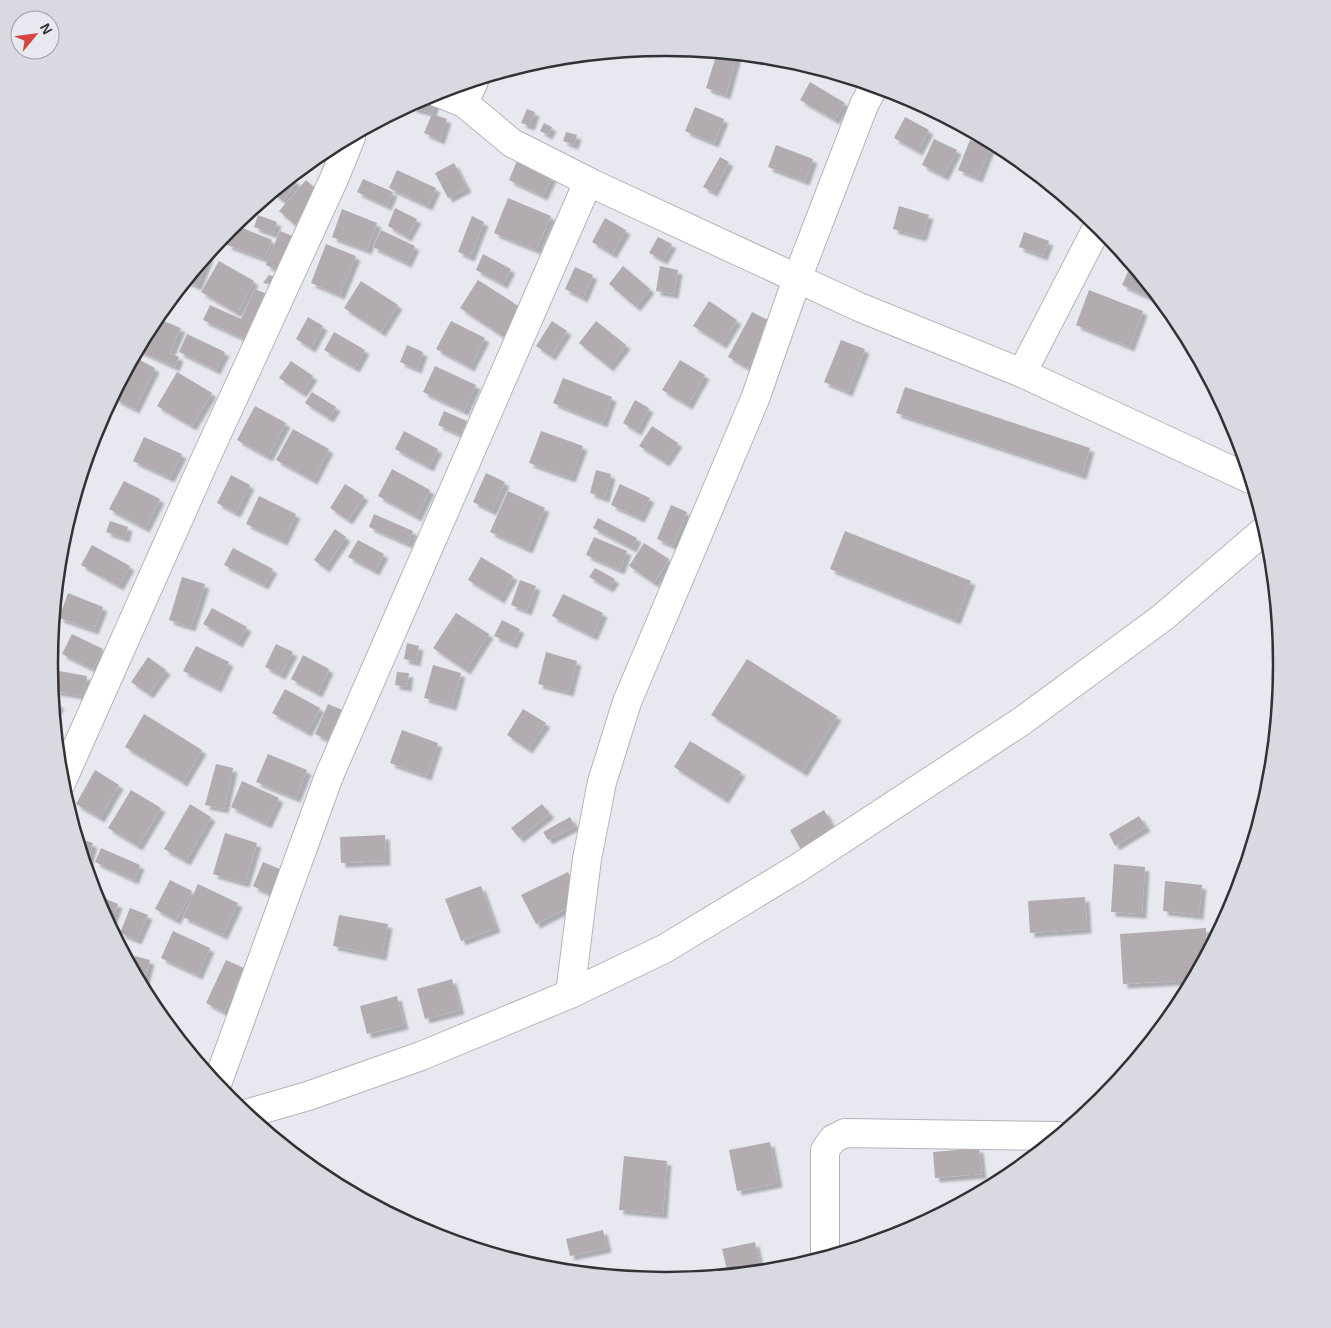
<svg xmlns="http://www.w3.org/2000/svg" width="1331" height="1328" font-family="Arial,sans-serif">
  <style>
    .building { fill: #b2acb0; filter: url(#shadow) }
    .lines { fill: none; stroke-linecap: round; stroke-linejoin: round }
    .minor-casing { stroke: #b3b4ba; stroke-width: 30 }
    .minor { stroke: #fff; stroke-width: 28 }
    .rim { fill: none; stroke: #323235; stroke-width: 2.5 }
  </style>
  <defs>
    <filter id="shadow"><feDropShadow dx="4.5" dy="4.5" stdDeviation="1" flood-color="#0004"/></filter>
  </defs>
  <rect width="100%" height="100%" fill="#e8e9f0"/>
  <g class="building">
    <path d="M717 53 737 55 726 95 706 88Z"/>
    <path d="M810 82 845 103 835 120 800 100Z"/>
    <path d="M422 99 435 102 432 113 412 108 413 103Z"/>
    <path d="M695 107 724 119 714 143 685 131Z"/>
    <path d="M527 109 535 112 530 126 521 123Z"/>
    <path d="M432 114 447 119 440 140 424 133Z"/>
    <path d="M905 117 929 130 918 151 894 138Z"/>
    <path d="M544 123 552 127 548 135 540 131Z"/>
    <path d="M566 132 577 135 574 145 563 141Z"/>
    <path d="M934 139 957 150 944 176 922 165Z"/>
    <path d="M970 140 990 148 978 178 958 170Z"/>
    <path d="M776 145 813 159 805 181 768 167Z"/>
    <path d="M720 157 729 162 713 192 703 187Z"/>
    <path d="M517 161 552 177 543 196 509 180Z"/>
    <path d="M454 163 467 188 448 198 435 173Z"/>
    <path d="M397 170 436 188 428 206 389 188Z"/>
    <path d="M291 178 297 182 283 201 273 193Z"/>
    <path d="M363 179 393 192 387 206 357 192Z"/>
    <path d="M306 180 322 194 295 225 279 211Z"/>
    <path d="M508 198 551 216 536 250 494 233Z"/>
    <path d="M899 206 929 215 922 237 893 229Z"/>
    <path d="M395 208 417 219 407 237 388 226Z"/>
    <path d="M342 209 377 223 367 250 332 237Z"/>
    <path d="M258 215 277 222 273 234 254 227Z"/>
    <path d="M472 216 484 222 470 257 458 252Z"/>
    <path d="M605 218 626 230 612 254 592 242Z"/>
    <path d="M235 225 272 240 265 259 227 245Z"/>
    <path d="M381 230 415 246 407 263 373 247Z"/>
    <path d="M280 231 298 238 283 273 266 265Z"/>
    <path d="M1024 232 1049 241 1043 256 1019 247Z"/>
    <path d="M658 237 672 244 663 260 649 253Z"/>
    <path d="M326 244 356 256 340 295 311 283Z"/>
    <path d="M483 254 511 269 503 284 476 270Z"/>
    <path d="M207 255 209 256 197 286 186 281Z"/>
    <path d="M219 261 254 281 237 313 201 292Z"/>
    <path d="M1131 265 1152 290 1149 297 1122 285Z"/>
    <path d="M623 266 650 289 636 307 609 284Z"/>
    <path d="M660 266 678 270 674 294 656 291Z"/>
    <path d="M575 267 593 275 583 298 565 289Z"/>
    <path d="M269 275 278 278 274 285 263 283Z"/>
    <path d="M478 280 523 309 504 337 460 308Z"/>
    <path d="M361 281 398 305 381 332 344 308Z"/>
    <path d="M255 289 269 295 249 341 203 320 210 305 241 319Z"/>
    <path d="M1089 290 1143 311 1130 347 1076 325Z"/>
    <path d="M709 301 737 320 722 344 693 326Z"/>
    <path d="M752 312 772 322 748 368 728 357Z"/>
    <path d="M308 317 323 326 311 348 296 339Z"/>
    <path d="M156 318 181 328 170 353 179 357 175 367 138 350Z"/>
    <path d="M451 321 485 338 470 367 436 349Z"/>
    <path d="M552 321 567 331 551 356 536 346Z"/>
    <path d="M596 321 626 345 609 367 579 343Z"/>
    <path d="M334 332 365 350 355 368 324 350Z"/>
    <path d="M187 334 225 352 216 370 179 352Z"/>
    <path d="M841 340 865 349 848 392 824 382Z"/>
    <path d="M407 345 423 352 417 369 400 362Z"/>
    <path d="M136 358 155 368 135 409 115 399Z"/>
    <path d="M680 360 705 375 688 405 662 390Z"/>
    <path d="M291 361 313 376 302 393 279 378Z"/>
    <path d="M435 366 476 385 464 411 423 392Z"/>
    <path d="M177 372 212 393 192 426 157 406Z"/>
    <path d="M563 378 612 397 603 423 553 403Z"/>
    <path d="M905 387 1090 448 1082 475 896 413Z"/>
    <path d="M312 392 336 407 329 418 305 403Z"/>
    <path d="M635 400 649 408 637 431 623 423Z"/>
    <path d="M255 406 286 423 268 457 237 440Z"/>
    <path d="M444 411 467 421 461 435 438 425Z"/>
    <path d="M652 426 678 443 665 462 639 446Z"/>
    <path d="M293 429 329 449 313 480 276 460Z"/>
    <path d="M404 431 438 449 429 467 395 449Z"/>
    <path d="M541 431 583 446 571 478 529 463Z"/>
    <path d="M144 437 182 454 170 478 133 461Z"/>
    <path d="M392 469 430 490 417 517 378 496Z"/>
    <path d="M596 470 611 474 605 498 590 493Z"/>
    <path d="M486 473 505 482 492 511 473 502Z"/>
    <path d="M231 475 250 485 236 513 217 503Z"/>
    <path d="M124 481 160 499 145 528 109 509Z"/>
    <path d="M345 484 364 496 348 520 330 508Z"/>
    <path d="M620 484 650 498 640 518 611 505Z"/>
    <path d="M508 491 545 508 528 549 490 532Z"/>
    <path d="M259 496 296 514 283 541 246 524Z"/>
    <path d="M671 505 687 512 673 546 657 539Z"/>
    <path d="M374 514 413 531 408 544 369 527Z"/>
    <path d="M598 518 637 538 632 548 593 528Z"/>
    <path d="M110 521 128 527 125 538 106 532Z"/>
    <path d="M335 529 346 537 325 568 314 560Z"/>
    <path d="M845 531 971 581 956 620 830 569Z"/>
    <path d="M594 537 627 551 620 570 586 555Z"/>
    <path d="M358 540 384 554 375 571 348 557Z"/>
    <path d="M644 543 669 559 654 583 629 566Z"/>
    <path d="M92 545 130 566 119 586 81 565Z"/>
    <path d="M233 548 273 569 264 585 224 565Z"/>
    <path d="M481 557 513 576 500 599 468 580Z"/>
    <path d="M595 568 615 579 609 588 589 577Z"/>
    <path d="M182 577 205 584 191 627 169 620Z"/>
    <path d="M520 580 536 586 527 611 511 605Z"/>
    <path d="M68 593 103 607 94 630 59 618Z"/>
    <path d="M563 594 603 613 593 636 552 616Z"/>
    <path d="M212 608 247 627 238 643 203 624Z"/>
    <path d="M456 613 489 634 466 670 433 648Z"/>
    <path d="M502 620 520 629 513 644 494 636Z"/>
    <path d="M72 634 103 649 93 669 62 654Z"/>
    <path d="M407 643 419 646 416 662 404 659Z"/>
    <path d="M276 644 293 652 281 675 265 667Z"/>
    <path d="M196 646 229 662 217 688 183 671Z"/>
    <path d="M546 652 577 661 569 692 538 684Z"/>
    <path d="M303 655 329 669 318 693 291 679Z"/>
    <path d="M148 657 166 670 149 694 131 682Z"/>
    <path d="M747 659 837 716 803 772 711 715Z"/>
    <path d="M433 665 461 673 452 706 424 698Z"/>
    <path d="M59 671 87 676 84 696 55 691Z"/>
    <path d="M397 672 409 673 407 687 395 685Z"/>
    <path d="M285 689 320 708 307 732 272 713Z"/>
    <path d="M53 700 60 705 54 714 53 703Z"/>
    <path d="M328 704 347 712 334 743 315 734Z"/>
    <path d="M523 709 546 723 528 749 507 735Z"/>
    <path d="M144 714 202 750 183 782 125 747Z"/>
    <path d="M402 730 438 743 427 776 390 763Z"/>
    <path d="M690 741 741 772 724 799 674 767Z"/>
    <path d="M268 754 307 770 296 798 256 782Z"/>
    <path d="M216 764 233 768 224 809 205 805Z"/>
    <path d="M95 770 119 785 100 818 76 804Z"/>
    <path d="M242 781 279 798 267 824 231 807Z"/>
    <path d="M131 790 161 808 138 846 108 828Z"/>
    <path d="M190 804 211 817 186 861 164 849Z"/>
    <path d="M542 804 550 814 519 838 511 828Z"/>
    <path d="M824 810 835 830 801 850 790 830Z"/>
    <path d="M1139 816 1146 827 1115 846 1109 834Z"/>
    <path d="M570 817 575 826 548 840 543 832Z"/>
    <path d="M225 833 257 843 245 883 213 874Z"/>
    <path d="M385 835 386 861 341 863 340 837Z"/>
    <path d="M77 838 93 843 88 862 84 861Z"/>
    <path d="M101 848 140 865 134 880 95 862Z"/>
    <path d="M263 862 282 870 272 895 253 886Z"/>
    <path d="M1114 864 1145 867 1142 914 1111 912Z"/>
    <path d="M568 872 583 900 536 924 521 895Z"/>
    <path d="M170 880 192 891 176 920 155 909Z"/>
    <path d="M1165 881 1202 885 1199 915 1163 911Z"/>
    <path d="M198 884 238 903 223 935 183 917Z"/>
    <path d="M481 886 496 928 461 941 445 899Z"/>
    <path d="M94 894 118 904 111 923 107 921Z"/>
    <path d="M1085 897 1087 929 1030 933 1028 901Z"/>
    <path d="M130 908 148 915 137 940 120 933Z"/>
    <path d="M339 915 388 924 382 956 333 946Z"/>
    <path d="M1206 928 1207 952 1192 980 1123 984 1120 934Z"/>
    <path d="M173 931 210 948 198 975 161 958Z"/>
    <path d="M135 956 150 960 143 987 132 967Z"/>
    <path d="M226 960 244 968 224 1012 206 1003Z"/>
    <path d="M452 979 460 1010 425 1019 417 989Z"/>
    <path d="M397 996 404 1025 367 1034 360 1006Z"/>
    <path d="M770 1142 778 1183 737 1191 729 1150Z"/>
    <path d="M979 1148 982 1174 935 1178 933 1152Z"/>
    <path d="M624 1156 667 1161 663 1214 619 1210Z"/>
    <path d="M603 1230 607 1248 570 1256 566 1239Z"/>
    <path d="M755 1242 761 1271 728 1274 722 1249Z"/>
    <path d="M650 1274V1279L631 1277V1276Z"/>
  </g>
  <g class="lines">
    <g class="minor-casing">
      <g id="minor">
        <path d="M436 92 464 103 512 143 593 184 859 307 1022 373 1250 479"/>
        <path d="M464 103 474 81"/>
        <path d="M1022 373 1098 226"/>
        <path d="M61 783 204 462 334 179 351 137"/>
        <path d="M570 994 587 859 602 782 627 702 755 399 797 279 864 105 874 86"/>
        <path d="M217 1084 329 776 588 182"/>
        <path d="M246 1114 308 1096 421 1056 570 994 664 949 798 868 1022 721 1162 618 1266 529"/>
        <path d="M825 1257V1150L833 1139 845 1133 1057 1136"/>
      </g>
    </g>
    <use href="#minor" class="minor"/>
  </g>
  <path d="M0 0H1331V1328H0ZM665 56H666A607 607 0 0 1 1273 663V665A607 607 0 0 1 666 1272H665A607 607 0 0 1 58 665V663A607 607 0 0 1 665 56Z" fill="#d9dae1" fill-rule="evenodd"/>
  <path class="rim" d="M665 56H666A607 607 0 0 1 1273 663V665A607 607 0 0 1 666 1272H665A607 607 0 0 1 58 665V663A607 607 0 0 1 665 56Z"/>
  <g transform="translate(35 35) rotate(61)"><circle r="24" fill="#e8e9f0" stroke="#9fa0a5"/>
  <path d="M0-4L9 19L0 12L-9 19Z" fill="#d54643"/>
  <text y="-8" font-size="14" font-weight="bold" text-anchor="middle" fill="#323235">N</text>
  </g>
</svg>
